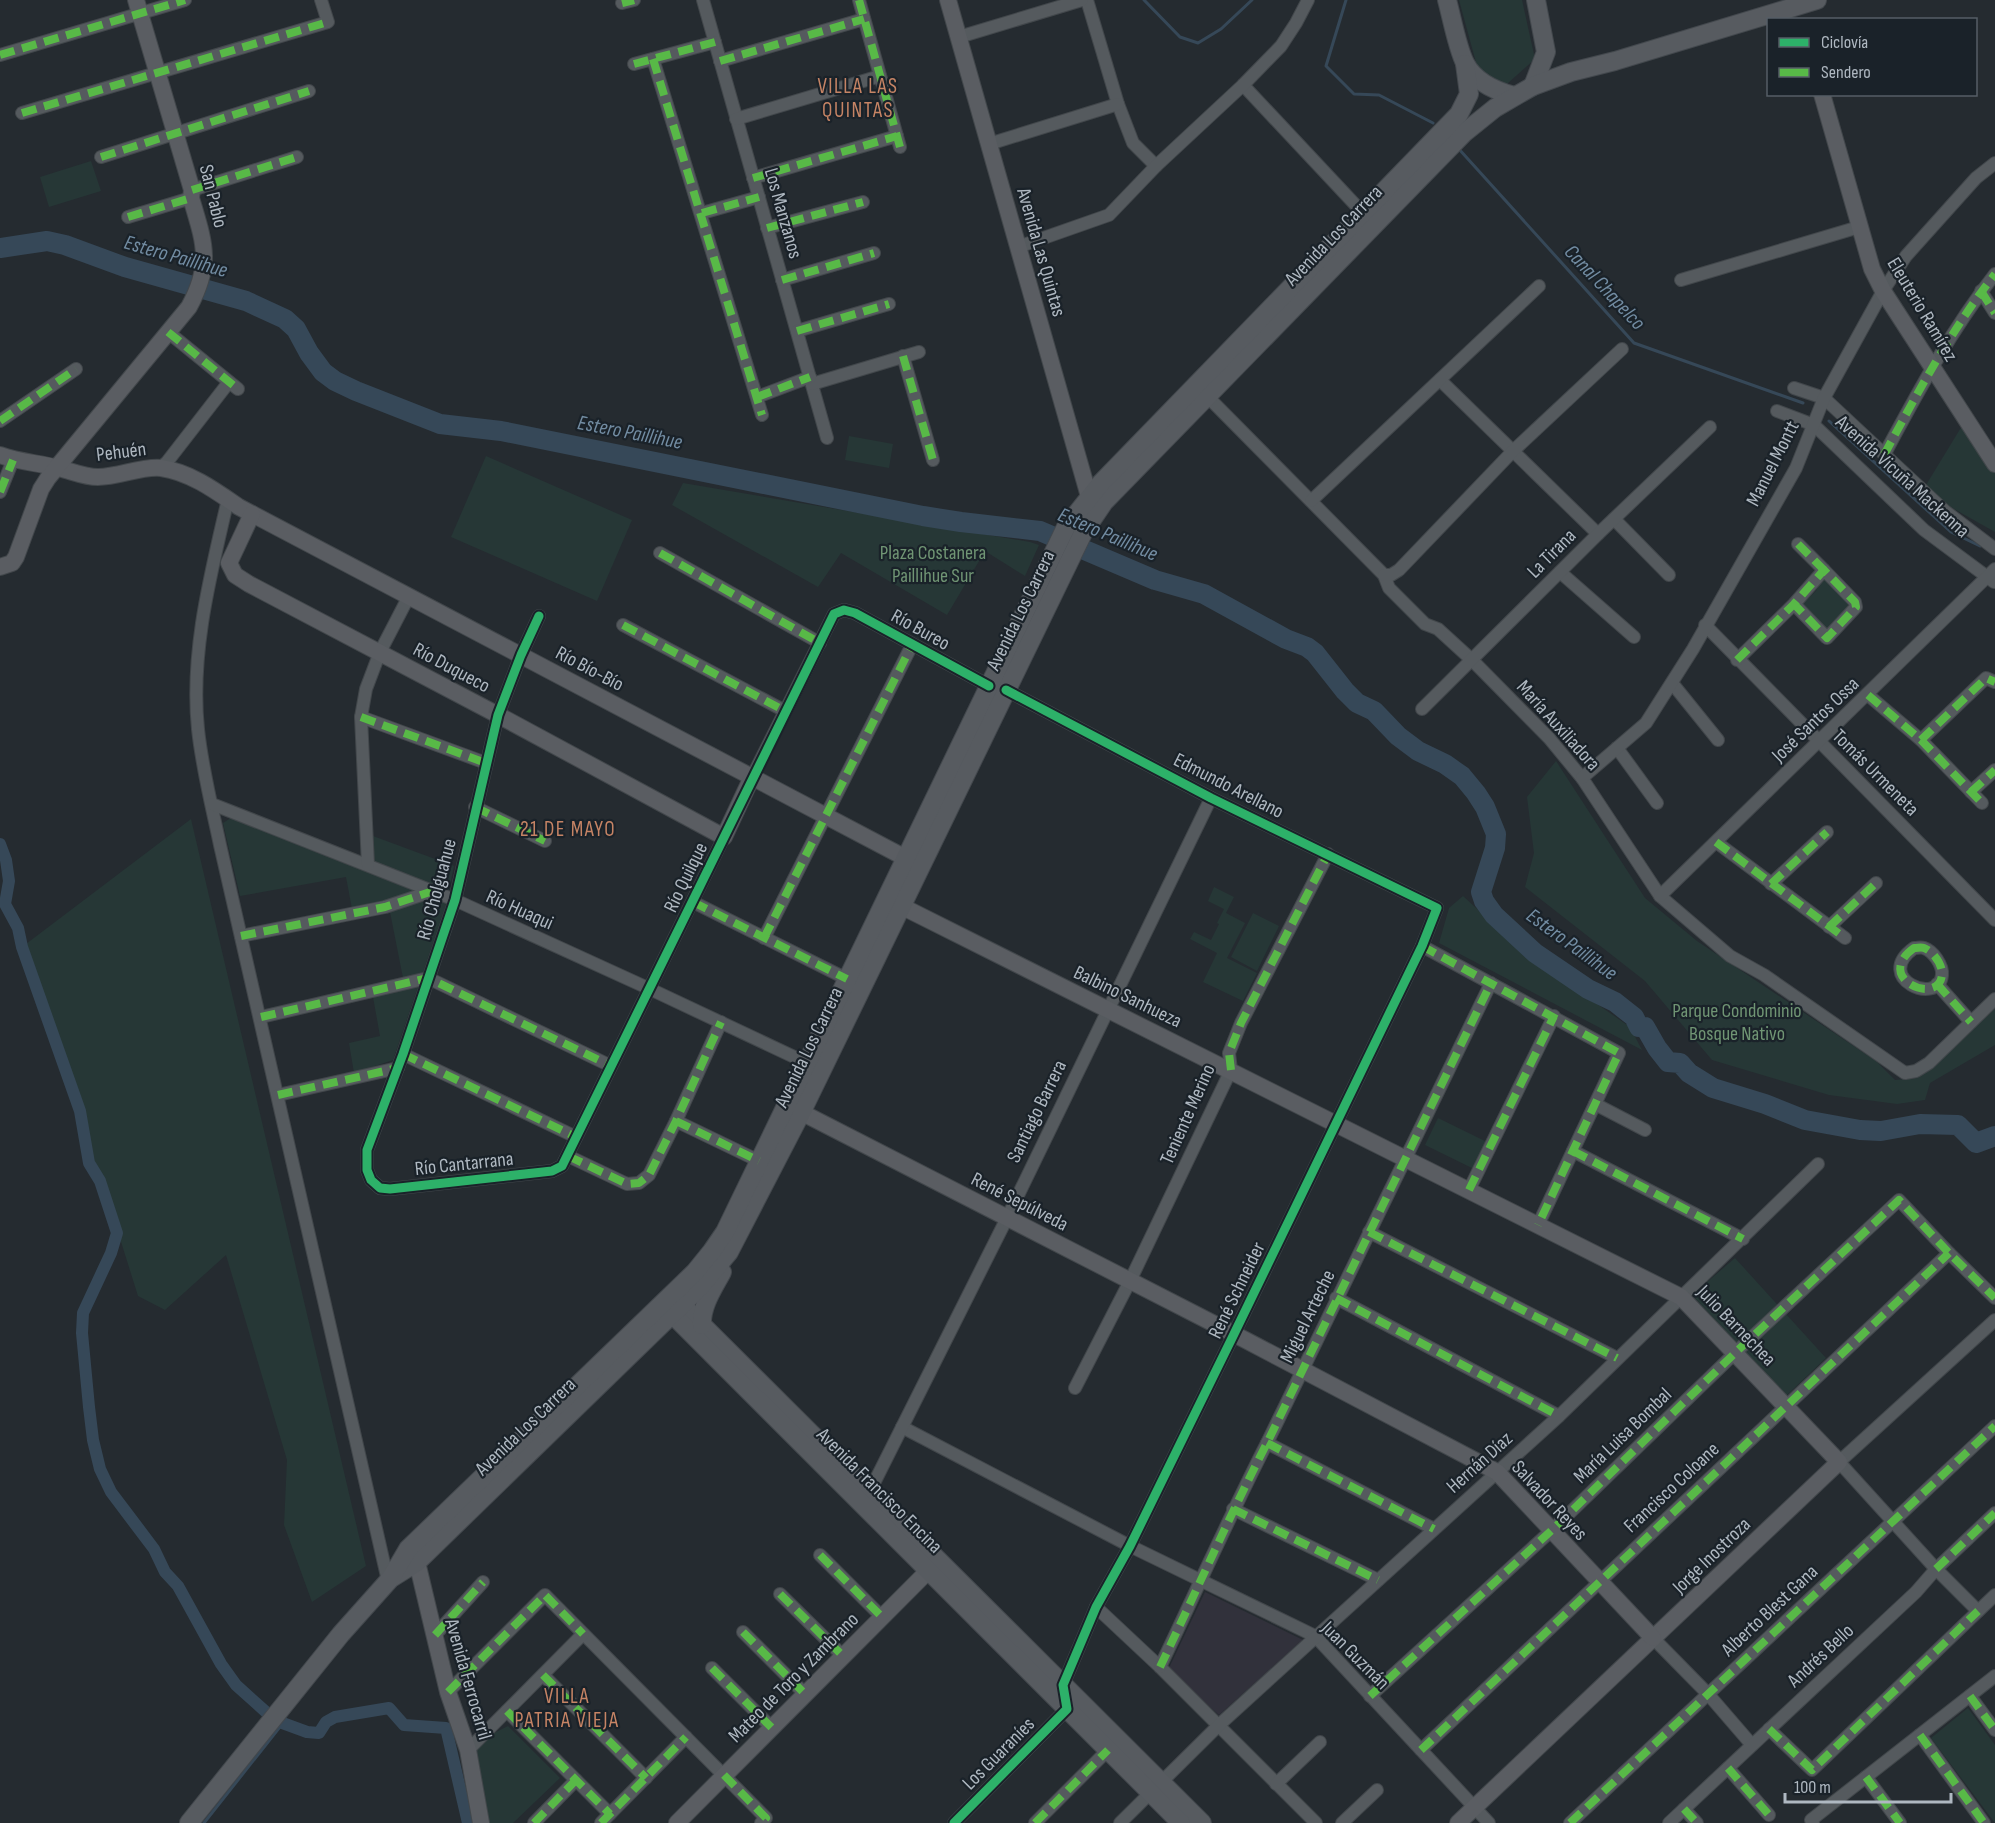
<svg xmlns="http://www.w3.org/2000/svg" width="1995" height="1823" font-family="'Sofia Sans Condensed',sans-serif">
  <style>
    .medical { fill: #31313b }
    .green { fill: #263736 }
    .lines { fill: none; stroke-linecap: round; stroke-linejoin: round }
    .stream { stroke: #364858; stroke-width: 3 }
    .canal { stroke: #364858; stroke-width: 12 }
    .river { stroke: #364858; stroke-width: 20 }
    .street-casing { stroke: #42474b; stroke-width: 14 }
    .secondary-casing { stroke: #42474b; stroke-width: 18 }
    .primary-casing { stroke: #43484d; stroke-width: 20 }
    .street { stroke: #555a5e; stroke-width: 12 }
    .secondary { stroke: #5a5d62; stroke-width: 16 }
    .primary { stroke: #575b60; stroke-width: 18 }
    .quiet { stroke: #58b947; stroke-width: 8; stroke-dasharray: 15 8; stroke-linecap: butt }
    .cycleway-casing { stroke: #1a2229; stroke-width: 13 }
    .cycleway { stroke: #2db169; stroke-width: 9 }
    .labels { text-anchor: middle; stroke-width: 4.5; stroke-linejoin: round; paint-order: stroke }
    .street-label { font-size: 20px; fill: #afb8c1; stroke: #1a2229 }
    .park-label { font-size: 20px; fill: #709574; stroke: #1a2229 }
    .neighbourhood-label { font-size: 21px; letter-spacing: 1.5px; fill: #c68465; stroke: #1a2229 }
    .water-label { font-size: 21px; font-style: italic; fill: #728ca2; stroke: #1a2229 }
  </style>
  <rect width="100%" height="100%" fill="#252b30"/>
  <path class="medical" d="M1205 1592 1303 1640 1219 1715 1168 1670Z"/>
  <g class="green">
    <path d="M1459 0H1522L1535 59 1507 84 1487 81 1477 66Z"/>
    <path d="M91 161 101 191 49 207 40 177Z"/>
    <path d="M1965 421 1995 464V532L1947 505 1926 485Z"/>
    <path d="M849 436 893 444 889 468 845 460Z"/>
    <path d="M486 456 632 520 597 601 451 537Z"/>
    <path d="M683 483 1030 542 1039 545 1025 576 985 551 947 615 841 553 818 587 672 505Z"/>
    <path d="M1822 579H1829L1853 609 1829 631H1822L1800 606 1816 591Z"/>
    <path d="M1556 761 1645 898 1697 941 1876 1061 1895 1080 1917 1078 1933 1068 1995 1008V1045L1930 1083 1925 1100 1897 1104 1829 1095 1712 1060 1645 981 1525 887 1534 853 1527 797Z"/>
    <path d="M234 816 374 871 373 836 454 866 446 905 393 1060 354 1073 349 1043 380 1036 373 997 405 988 388 902 352 909 346 877 240 896 223 823Z"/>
    <path d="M191 819 366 1566 312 1602 284 1525 287 1460 226 1255 165 1310 138 1296 112 1213 105 1200 100 1181 89 1163 80 1111 22 947Z"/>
    <path d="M1214 887 1234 897 1226 913 1245 923 1227 958 1257 973 1243 1001 1203 982 1217 953 1190 939 1194 932 1211 940 1219 924 1217 923 1224 909 1208 901Z"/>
    <path d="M1463 896 1527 955 1630 1027 1642 1050 1439 943 1449 908Z"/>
    <path d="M1253 913 1279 926 1257 971 1231 957Z"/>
    <path d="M1438 1118 1487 1142 1474 1169 1425 1145Z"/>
    <path d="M1735 1258 1826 1358 1786 1396 1692 1295Z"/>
    <path d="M1968 1708 1995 1745V1823L1931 1738Z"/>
    <path d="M508 1726 560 1778 513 1823H487L468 1746Z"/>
  </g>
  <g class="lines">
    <g class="stream">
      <path d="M1144 0 1180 37 1198 43 1221 29 1252 0"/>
      <path d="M1346 0 1326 66 1354 94 1379 95 1433 123"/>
      <path d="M1458 148 1634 343 1803 403"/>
      <path d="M1829 421 1951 532 1980 546"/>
      <path d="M204 1823 283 1723"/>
    </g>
    <g class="canal">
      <path d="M0 844 6 860 9 881 5 904 18 928 22 947 80 1111 89 1163 100 1181 117 1233 111 1253 83 1313 82 1333 89 1407 93 1440 100 1469 111 1492 154 1549 165 1572 178 1586 221 1664 236 1685 266 1712"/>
      <path d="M277 1721 307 1732 319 1733 326 1722 335 1717 389 1708 404 1725 446 1728 468 1823"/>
    </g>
    <path class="river" d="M0 248 47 241 65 245 125 267 246 301 285 319 296 329 309 353 323 372 335 381 356 391 440 424 501 431 923 516 961 522 1040 531 1155 580 1204 594 1286 639 1307 647 1315 653 1345 691 1357 703 1374 711 1398 736 1418 751 1445 764 1462 776 1476 793 1485 807 1496 834 1495 848 1481 892 1484 901 1494 915 1535 953 1588 989 1615 1002 1634 1017 1639 1027H1645L1657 1048 1668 1062 1680 1063 1689 1073 1713 1088 1765 1104 1805 1120 1860 1130 1881 1131 1920 1124 1958 1125 1976 1143 1995 1136"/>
    <g class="street-casing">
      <g id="street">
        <path d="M703 0 827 438"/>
        <path d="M859 0 900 147"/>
        <path d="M1087 0 1118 104 1133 143 1156 166"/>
        <path d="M622 3 634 0"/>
        <path d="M959 37 1082 0"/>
        <path d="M0 55 185 0"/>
        <path d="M653 59 762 415"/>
        <path d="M720 61 864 19"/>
        <path d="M634 64 715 42"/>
        <path d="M1243 85 1363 213"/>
        <path d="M22 113 328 22 321 0"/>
        <path d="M736 119 880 76"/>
        <path d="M989 144 1118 104"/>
        <path d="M101 157 309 91"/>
        <path d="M753 178 897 136"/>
        <path d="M192 190 297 157"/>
        <path d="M702 213 759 197"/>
        <path d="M128 217 191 198"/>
        <path d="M767 228 863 202"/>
        <path d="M1018 247 1109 215 1156 166 1243 85 1281 46 1296 23 1308 0"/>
        <path d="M782 280 874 253"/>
        <path d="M1681 280 1859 227"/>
        <path d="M1981 291 1995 313"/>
        <path d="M797 331 889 304"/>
        <path d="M168 332 238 389"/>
        <path d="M903 356 933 460"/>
        <path d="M1440 380 1598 534"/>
        <path d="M812 384 919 352"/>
        <path d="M1794 388 1824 398 1945 511 1995 549"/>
        <path d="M1203 392 1384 575 1389 588 1425 624 1438 629 1473 661 1549 738 1582 778 1660 896 1730 956 1764 975 1905 1073 1916 1071 1929 1063 1995 999"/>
        <path d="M757 397 810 377"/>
        <path d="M1777 411 1814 425 1924 530 1994 582"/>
        <path d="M0 421 76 369"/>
        <path d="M1884 455C1918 392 1951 330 1995 274"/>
        <path d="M160 468 167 462 229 382"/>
        <path d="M0 492 13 460"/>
        <path d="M228 499C211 573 190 652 198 729 202 768 212 807 220 845L388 1581"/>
        <path d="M1311 501 1539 286"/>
        <path d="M1614 519 1669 575"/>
        <path d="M1798 544 1824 570"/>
        <path d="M660 553 820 643"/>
        <path d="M1560 572 1634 637"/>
        <path d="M1384 575H1391L1399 570 1513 451 1622 349"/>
        <path d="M539 616 521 655 498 715 455 900 403 1054 367 1150V1170L371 1180 380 1188 390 1189 552 1171 562 1166 724 837"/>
        <path d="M623 625 785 711"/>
        <path d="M1705 625 1995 920"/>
        <path d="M1737 660 1794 604 1824 570 1855 602 1856 607 1827 638 1794 604"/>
        <path d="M1672 683 1718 740"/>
        <path d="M1868 695 1921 740 1982 803"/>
        <path d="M1422 709 1598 534 1710 427"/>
        <path d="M361 717 486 763"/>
        <path d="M1921 740 1986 678 1995 682"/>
        <path d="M1617 748 1657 803"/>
        <path d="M752 777 834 614 844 610 855 613 989 686"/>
        <path d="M1582 778 1646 723 1693 649 1796 468 1824 398 1883 291 1906 256 1976 178 1995 163"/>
        <path d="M1971 792 1995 770"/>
        <path d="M212 804 455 900 650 989 807 1063"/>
        <path d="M475 807 545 841"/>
        <path d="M1716 842 1845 938"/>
        <path d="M368 865 361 717 366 689 380 652 409 596"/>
        <path d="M1771 884 1827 832"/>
        <path d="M1660 896 1995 569"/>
        <path d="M693 902 847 979"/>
        <path d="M1829 927 1876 883"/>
        <path d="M241 936 385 907 433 891"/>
        <path d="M764 938 912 645"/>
        <path d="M1422 946 1619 1053 1538 1225"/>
        <path d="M1914 948C1918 948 1921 947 1924 948 1933 951 1943 965 1942 975 1939 1007 1872 978 1914 948Z"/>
        <path d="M1937 984 1971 1022"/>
        <path d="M261 1017 428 978 611 1066"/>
        <path d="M403 1054 576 1137"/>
        <path d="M278 1095 398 1068"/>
        <path d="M1595 1104 1645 1130"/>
        <path d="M676 1121 759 1161"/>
        <path d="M1573 1151 1743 1239"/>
        <path d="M568 1156 627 1184 639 1183 649 1175 676 1121 721 1022"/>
        <path d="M1469 1190 1554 1016"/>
        <path d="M1369 1232 1617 1358"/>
        <path d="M1336 1298 1559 1416"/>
        <path d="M1075 1388 1130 1281 1231 1070 1229 1053 1241 1023 1328 854"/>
        <path d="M902 1427 1130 1546 1315 1636 1489 1823"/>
        <path d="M1267 1443 1434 1529"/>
        <path d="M867 1497 1007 1218 1211 798"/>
        <path d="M1233 1509 1378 1580"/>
        <path d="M820 1555 882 1617"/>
        <path d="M780 1594 843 1656"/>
        <path d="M1096 1607 1160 1667 1316 1823"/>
        <path d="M1978 1611 1936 1569 1839 1462 1995 1320"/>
        <path d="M743 1632 805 1694"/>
        <path d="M435 1635 483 1582"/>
        <path d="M1653 1638 1708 1694 1752 1745"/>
        <path d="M1160 1667C1196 1592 1229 1517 1267 1443L1491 983"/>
        <path d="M712 1668 772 1728"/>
        <path d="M543 1675 646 1778"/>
        <path d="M448 1692 545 1595 766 1818 761 1823"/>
        <path d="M1370 1696 1552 1530 1736 1352 1899 1200 1949 1253 1995 1298"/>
        <path d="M1970 1696 1995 1730"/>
        <path d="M507 1711 610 1814"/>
        <path d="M1769 1729 1812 1770 1995 1595"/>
        <path d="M1920 1735 1984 1823"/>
        <path d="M468 1750 583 1634"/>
        <path d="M1421 1750 1949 1253"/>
        <path d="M1728 1768 1769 1815"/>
        <path d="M1866 1777 1900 1823"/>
        <path d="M1276 1784 1320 1742"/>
        <path d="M1684 1809 1697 1823"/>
        <path d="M534 1823 576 1780"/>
        <path d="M601 1823 686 1737"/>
        <path d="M954 1823 1067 1709 1063 1685 1096 1607 1130 1546 1234 1334 1422 946 1437 908 1211 798 1006 690"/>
        <path d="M1035 1823 1108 1750"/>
        <path d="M1120 1823 1219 1725 1559 1416 1818 1164"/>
        <path d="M1342 1823 1377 1790"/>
        <path d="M1570 1823 1995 1426"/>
        <path d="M1669 1823 1916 1592 1936 1569 1995 1513"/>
        <path d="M1813 1823 1811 1820 1995 1676"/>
      </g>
    </g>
    <g class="secondary-casing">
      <g id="secondary">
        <path d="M948 0 1092 507"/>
        <path d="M1822 94 1872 269 1883 291 1995 464"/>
        <path d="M0 455C19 462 39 463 58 468 72 471 83 477 98 477 119 477 141 466 161 468 190 472 216 491 239 507L917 864"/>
        <path d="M252 514 229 563 235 575 249 584 498 715 724 837 752 777"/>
        <path d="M0 567 12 563 16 557 41 489 48 478 189 307C213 263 204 242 191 198L192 190 136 0"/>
        <path d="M901 906 1681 1297 1839 1462 1458 1823"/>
        <path d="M789 1106 1234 1334 1497 1472 1653 1638"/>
        <path d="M411 1552 417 1562 448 1692 468 1750 481 1823"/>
        <path d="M677 1823 938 1561"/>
      </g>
    </g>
    <g class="primary-casing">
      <g id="primary">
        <path d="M1447 0C1452 18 1457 47 1465 63 1474 81 1496 91 1514 96"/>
        <path d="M1533 86 1546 52 1536 0"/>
        <path d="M674 1297 1202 1823"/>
        <path d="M665 1307 1181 1823"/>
        <path d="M702 1325C701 1306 713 1289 722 1272"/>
        <path d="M393 1577 417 1562 700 1287 729 1252 801 1113 1083 533 1104 502 1464 133 1495 108 1533 86 1571 72 1615 61 1817 0"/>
        <path d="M189 1823 341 1634 391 1578 408 1549 695 1272 712 1251 725 1232 1066 527 1101 483 1459 114 1469 94 1465 64"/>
      </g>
    </g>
    <use href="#street" class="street"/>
    <use href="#secondary" class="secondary"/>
    <use href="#primary" class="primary"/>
    <g class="quiet">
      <path d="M859 0 900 147"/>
      <path d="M622 3 634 0"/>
      <path d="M0 55 185 0"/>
      <path d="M653 59 762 415"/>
      <path d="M720 61 864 19"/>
      <path d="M634 64 715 42"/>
      <path d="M22 113 328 22"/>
      <path d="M101 157 309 91"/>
      <path d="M753 178 897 136"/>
      <path d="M192 190 297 157"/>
      <path d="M702 213 759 197"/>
      <path d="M128 217 191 198"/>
      <path d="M767 228 863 202"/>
      <path d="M782 280 874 253"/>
      <path d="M1981 291 1995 313"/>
      <path d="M797 331 889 304"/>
      <path d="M168 332 238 389"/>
      <path d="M903 356 933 460"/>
      <path d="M757 397 810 377"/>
      <path d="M0 421 76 369"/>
      <path d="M1884 455C1918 392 1951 330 1995 274"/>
      <path d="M0 492 13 460"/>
      <path d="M1798 544 1824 570"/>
      <path d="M660 553 820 643"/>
      <path d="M623 625 785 711"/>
      <path d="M1737 660 1794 604 1824 570 1855 602 1856 607 1827 638 1794 604"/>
      <path d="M1868 695 1921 740 1982 803"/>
      <path d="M361 717 486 763"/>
      <path d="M1921 740 1986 678 1995 682"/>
      <path d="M1971 792 1995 770"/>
      <path d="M475 807 545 841"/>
      <path d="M1716 842 1845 938"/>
      <path d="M1771 884 1827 832"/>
      <path d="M693 902 847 979"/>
      <path d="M1829 927 1876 883"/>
      <path d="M241 936 385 907 433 891"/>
      <path d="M764 938 912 645"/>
      <path d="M1422 946 1619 1053 1538 1225"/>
      <path d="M1914 948C1918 948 1921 947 1924 948 1933 951 1943 965 1942 975 1939 1007 1872 978 1914 948Z"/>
      <path d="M1937 984 1971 1022"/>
      <path d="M261 1017 428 978 611 1066"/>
      <path d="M403 1054 576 1137"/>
      <path d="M1231 1070 1229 1053 1241 1023 1328 854"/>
      <path d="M278 1095 398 1068"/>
      <path d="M676 1121 759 1161"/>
      <path d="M1573 1151 1743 1239"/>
      <path d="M568 1156 627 1184 639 1183 649 1175 676 1121 721 1022"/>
      <path d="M1469 1190 1554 1016"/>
      <path d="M1369 1232 1617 1358"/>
      <path d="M1336 1298 1559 1416"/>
      <path d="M1267 1443 1434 1529"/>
      <path d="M1233 1509 1378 1580"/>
      <path d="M820 1555 882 1617"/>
      <path d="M1936 1569 1995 1513"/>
      <path d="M780 1594 843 1656"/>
      <path d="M743 1632 805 1694"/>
      <path d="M435 1635 483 1582"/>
      <path d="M1160 1667C1196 1592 1229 1517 1267 1443L1491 983"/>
      <path d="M712 1668 772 1728"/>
      <path d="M543 1675 646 1778"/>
      <path d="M448 1692 545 1595 583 1634"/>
      <path d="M1370 1696 1552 1530 1736 1352 1899 1200 1949 1253 1995 1298"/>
      <path d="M1970 1696 1995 1730"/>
      <path d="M507 1711 610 1814"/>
      <path d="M1769 1729 1812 1770 1978 1611"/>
      <path d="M1920 1735 1984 1823"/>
      <path d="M1421 1750 1949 1253"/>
      <path d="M1728 1768 1769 1815"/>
      <path d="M724 1775 766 1818 761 1823"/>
      <path d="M1866 1777 1900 1823"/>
      <path d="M1684 1809 1697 1823"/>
      <path d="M534 1823 576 1780"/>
      <path d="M601 1823 686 1737"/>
      <path d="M1035 1823 1108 1750"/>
      <path d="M1570 1823 1995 1426"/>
    </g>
    <g class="cycleway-casing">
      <g id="cycleway">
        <path d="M539 616 521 655 498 715 455 900 403 1054 367 1150V1170L371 1180 380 1188 390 1189 552 1171 562 1166 834 614 844 610 855 613 989 686"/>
        <path d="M954 1823 1067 1709 1063 1685 1096 1607 1130 1546 1234 1334 1422 946 1437 908 1211 798 1006 690"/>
      </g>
    </g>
    <use href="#cycleway" class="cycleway"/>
  </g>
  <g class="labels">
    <g class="street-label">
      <text transform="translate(214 196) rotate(76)" y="7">San Pablo</text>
      <text transform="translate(784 213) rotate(74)" y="7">Los Manzanos</text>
      <text transform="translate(1333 235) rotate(-46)" y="7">Avenida Los Carrera</text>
      <text transform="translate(1042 252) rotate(74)" y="7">Avenida Las Quintas</text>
      <text transform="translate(1923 309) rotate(59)" y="7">Eleuterio Ramírez</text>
      <text transform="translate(121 451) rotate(-7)" y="7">Pehuén</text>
      <text transform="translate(1772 463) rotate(-63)" y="7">Manuel Montt</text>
      <text transform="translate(1903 476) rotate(42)" y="7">Avenida Vicuña Mackenna</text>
      <text transform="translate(1551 553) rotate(-45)" y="7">La Tirana</text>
      <text transform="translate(1020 610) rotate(-64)" y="7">Avenida Los Carrera</text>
      <text transform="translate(921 629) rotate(29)" y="7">Río Bureo</text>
      <text transform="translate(452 667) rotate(28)" y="7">Río Duqueco</text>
      <text transform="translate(590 668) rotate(28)" y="7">Río Bío-Bío</text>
      <text transform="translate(1815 719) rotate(-44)" y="7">José Santos Ossa</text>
      <text transform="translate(1559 725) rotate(48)" y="7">María Auxiliadora</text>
      <text transform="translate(1876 772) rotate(45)" y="7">Tomás Urmeneta</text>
      <text transform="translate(1229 785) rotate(27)" y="7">Edmundo Arellano</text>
      <text transform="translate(685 877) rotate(-64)" y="7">Río Quilque</text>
      <text transform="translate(436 889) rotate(-75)" y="7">Río Cholguahue</text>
      <text transform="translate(520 909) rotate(24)" y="7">Río Huaqui</text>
      <text transform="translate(1128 996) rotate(26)" y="7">Balbino Sanhueza</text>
      <text transform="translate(808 1047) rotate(-64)" y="7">Avenida Los Carrera</text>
      <text transform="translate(1036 1111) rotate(-64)" y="7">Santiago Barrera</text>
      <text transform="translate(1187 1114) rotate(-66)" y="7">Teniente Merino</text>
      <text transform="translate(464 1163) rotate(-6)" y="7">Río Cantarrana</text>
      <text transform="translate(1020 1201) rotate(27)" y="7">René Sepúlveda</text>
      <text transform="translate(1236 1290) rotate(-64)" y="7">René Schneider</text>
      <text transform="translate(1307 1316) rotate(-64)" y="7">Miguel Arteche</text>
      <text transform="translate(1737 1325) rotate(46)" y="7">Julio Barnechea</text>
      <text transform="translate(525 1426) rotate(-44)" y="7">Avenida Los Carrera</text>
      <text transform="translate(1622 1435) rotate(-44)" y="7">María Luisa Bombal</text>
      <text transform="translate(1479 1462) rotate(-42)" y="7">Hernán Díaz</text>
      <text transform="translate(1671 1487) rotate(-43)" y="7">Francisco Coloane</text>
      <text transform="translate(880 1490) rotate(45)" y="7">Avenida Francisco Encina</text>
      <text transform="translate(1550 1500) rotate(47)" y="7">Salvador Reyes</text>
      <text transform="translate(1711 1555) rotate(-44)" y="7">Jorge Inostroza</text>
      <text transform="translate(1769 1610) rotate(-43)" y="7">Alberto Blest Gana</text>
      <text transform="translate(1356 1655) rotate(45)" y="7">Juan Guzmán</text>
      <text transform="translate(1820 1655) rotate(-43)" y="7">Andrés Bello</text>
      <text transform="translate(793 1677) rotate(-45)" y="7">Mateo de Toro y Zambrano</text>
      <text transform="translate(469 1679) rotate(74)" y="7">Avenida Ferrocarril</text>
      <text transform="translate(998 1753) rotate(-45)" y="7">Los Guaraníes</text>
    </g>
    <g class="park-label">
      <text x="933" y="559">Plaza Costanera<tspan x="933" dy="23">Paillihue Sur</tspan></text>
      <text x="1737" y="1017">Parque Condominio<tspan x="1737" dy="23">Bosque Nativo</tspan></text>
    </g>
    <g class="neighbourhood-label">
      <text x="858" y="93">VILLA LAS<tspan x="858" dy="24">QUINTAS</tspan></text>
      <text x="568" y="836">21 DE MAYO</text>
      <text x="567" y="1703">VILLA<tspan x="567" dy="24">PATRIA VIEJA</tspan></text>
    </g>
    <g class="water-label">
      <text transform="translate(176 256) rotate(16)" y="7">Estero Paillihue</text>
      <text transform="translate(1605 287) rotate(47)" y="7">Canal Chapelco</text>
      <text transform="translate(630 432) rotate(11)" y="7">Estero Paillihue</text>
      <text transform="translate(1108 534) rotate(23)" y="7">Estero Paillihue</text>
      <text transform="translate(1572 944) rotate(36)" y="7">Estero Paillihue</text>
    </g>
  </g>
  <rect x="1767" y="18" width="210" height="78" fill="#1a2229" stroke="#565e66" stroke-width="1.5"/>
  <rect x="1779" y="38" width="30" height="9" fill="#2db169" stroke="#565e66" stroke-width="1.5"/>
  <text x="1821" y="48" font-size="18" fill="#afb8c1">Ciclovía</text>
  <rect x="1779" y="68" width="30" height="9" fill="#58b947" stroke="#565e66" stroke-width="1.5"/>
  <text x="1821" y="78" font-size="18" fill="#afb8c1">Sendero</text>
  <path d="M1785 1793v9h166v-9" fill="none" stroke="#afb8c1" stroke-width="3"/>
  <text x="1794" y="1793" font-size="18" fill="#afb8c1" stroke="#1a2229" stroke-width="4.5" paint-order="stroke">100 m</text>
</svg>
